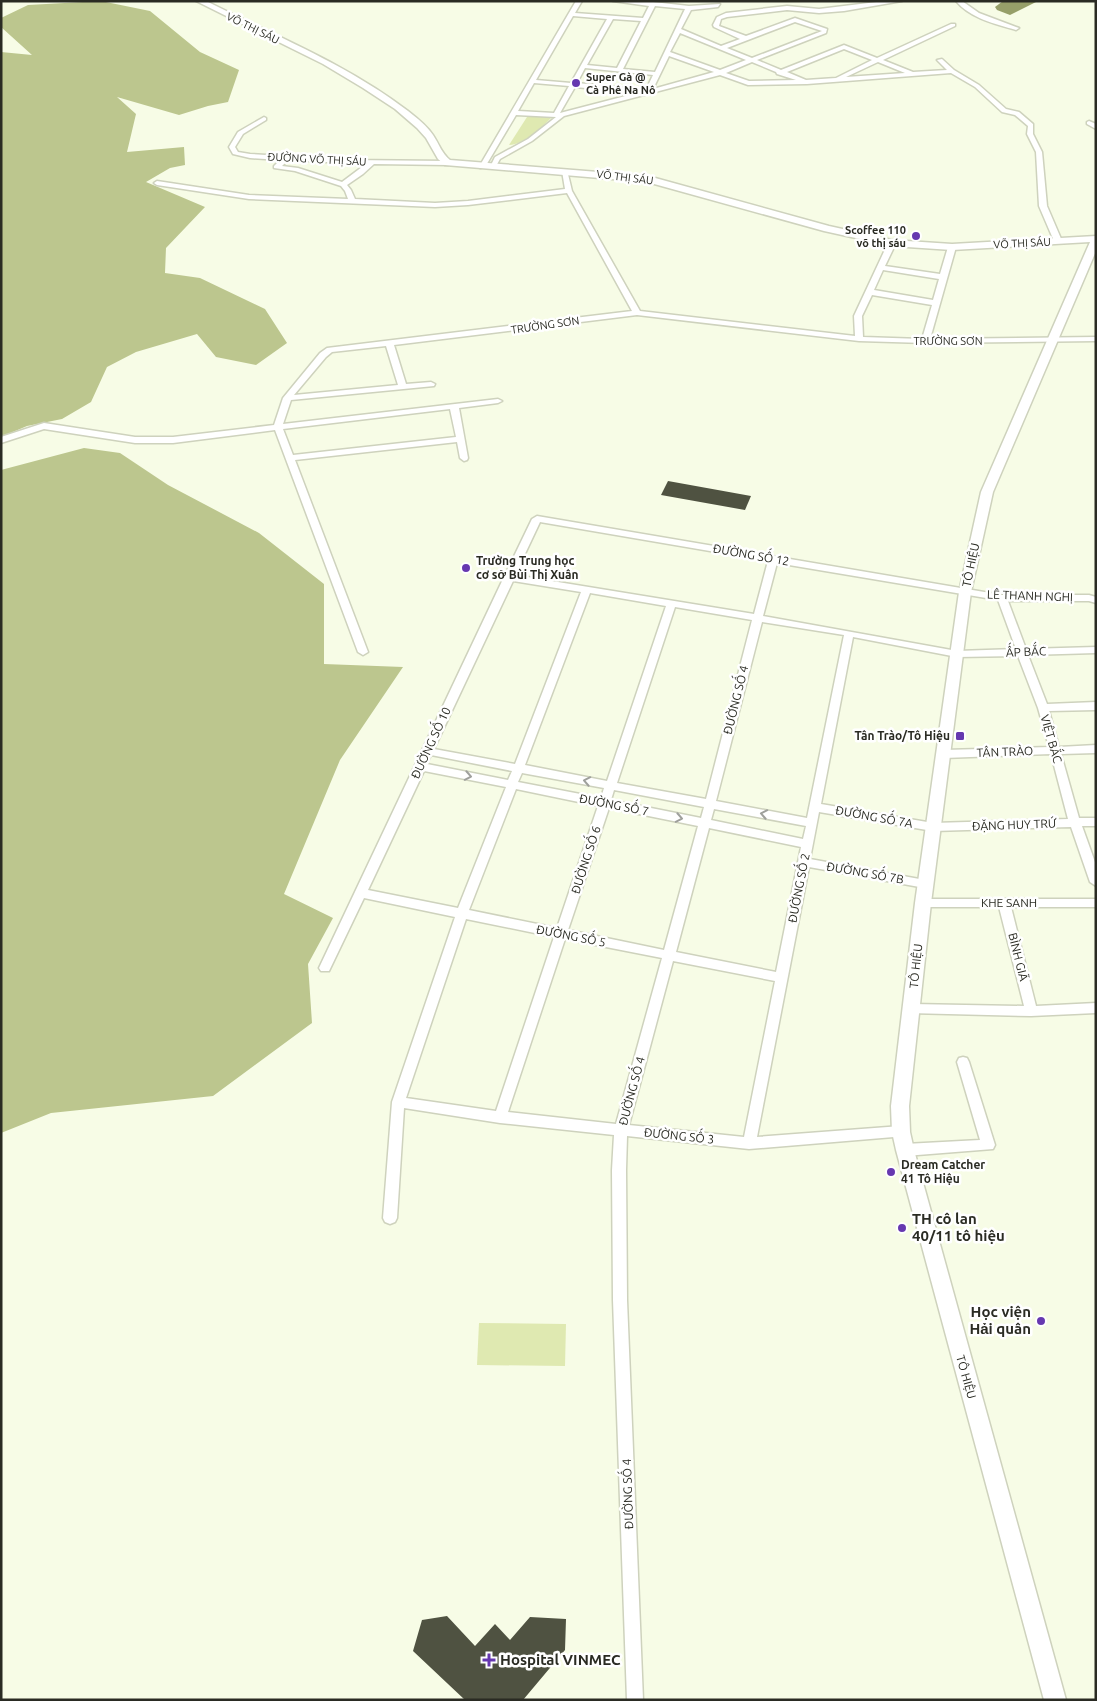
<svg xmlns="http://www.w3.org/2000/svg" width="1097" height="1701" font-family="Ubuntu,sans-serif">
  <style>
    .green { fill: #dfe9b1 }
    .forest { fill: #bcc68e }
    .water { fill: #969f69 }
    .building { fill: #4f5241 }
    .lines { fill: none; stroke-linecap: round; stroke-linejoin: round }
    .street-casing { stroke: #ced2bd; stroke-width: 3 }
    .secondary-casing { stroke: #ced2bd; stroke-width: 3 }
    .street { fill: #fff; fill-rule: evenodd }
    .secondary { fill: #fff; fill-rule: evenodd }
    .oneway { stroke: #9fa09c }
    .poi-dot { fill: #6638b0; stroke: #fff; stroke-width: 2 }
    .labels { text-anchor: middle; stroke-width: 5; stroke-linejoin: round; paint-order: stroke }
    .far-street-label { font-size: 11px; fill: #2a2b23; stroke: #fff }
    .far-poi-label { font-size: 11px; font-weight: bold; fill: #2a2b23; stroke: #fff; text-anchor: start }
    .street-label { font-size: 12px; fill: #2a2b23; stroke: #fff }
    .poi-label { font-size: 12px; font-weight: bold; fill: #2a2b23; stroke: #fff; text-anchor: start }
    .near-poi-label { font-size: 15px; font-weight: bold; fill: #2a2b23; stroke: #fff; text-anchor: start }
  </style>
  <rect width="100%" height="100%" fill="#f7fce6"/>
  <g class="green">
    <path d="M540 116 551 118C541 128 525 144 509 145L527 117Z"/>
    <path d="M479 1323 566 1324 565 1366 477 1365Z"/>
  </g>
  <g class="forest">
    <path d="M101 1 150 11 200 52 239 70 228 102 208 106 179 115 117 97 136 114 127 152 184 147 185 165 170 168 146 182 205 207 166 248 165 273 200 278 265 309 287 343 256 365 216 357 197 334 136 352 107 367 91 402 62 419 27 426 1 437V52L32 55 1 27V18L28 5Z"/>
    <path d="M84 448 120 453 168 485 259 533 324 584V664L403 667 340 760 284 894 333 918 308 964 312 1023 213 1096 51 1113 1 1133V470Z"/>
  </g>
  <path class="water" d="M1003 1H1038L1010 15 997 10 995 7Z"/>
  <g class="building">
    <path d="M668 481 751 496 745 510 661 495Z"/>
    <path d="M447 1616 475 1646 495 1624 510 1640 530 1617 566 1619 565 1650 523 1700H465L413 1651 422 1620Z"/>
  </g>
  <g class="lines">
    <g class="street-casing">
      <g id="street">
        <path d="M576 1H582L575 13 643 18 649 6 613 1 653 2 689 6 720 4 718 7 691 10 681 29 721 46 740 39 714 27 713 25 717 17 726 13 787 6 819 9 885 1H902L844 11 819 13 787 10 727 17 721 19 719 26 746 36 795 18 827 29 826 33 757 60 781 70 844 45 877 58 951 24H955V26L883 60 913 72 947 70 937 60 942 59 954 70 979 85 1006 109 1019 112 1033 124V134L1042 152 1047 206 1062 241 1058 243 1054 241 1039 206 1036 152 1027 134 1028 126 1015 115 1002 112 975 87 951 73 807 84 748 85 720 75 564 116 532 141 500 159 495 168H491L490 167 495 157 528 139 556 117 516 115 485 167 480 168 479 167ZM655 6 685 9 655 72 623 69ZM573 16 607 19 571 83 536 80ZM613 19 641 21 617 68 587 65ZM795 22 822 31 752 58 727 48ZM680 33 746 60 720 70 670 52ZM844 49 872 60 836 78 806 80 787 72ZM669 56 714 72 653 89ZM752 62 776 72 777 74 796 80 749 81 726 73ZM878 62 905 73 846 77ZM585 68 653 75 646 90 577 83ZM534 83 569 86 554 113 518 111ZM575 87 637 93 560 113Z"/>
        <path d="M956 1H962L979 13 1019 28 1016 30C995 24 970 18 956 1Z"/>
        <path d="M264 117 266 118V120L243 134 235 147 238 152 250 154 349 160 448 161 451 163 448 165 374 164 363 174 347 185 351 190 355 199 435 203 468 201 565 189 562 171 567 170 572 191 640 311 855 336 854 316 889 241 896 243 885 266 940 274 948 247 952 245 956 247 930 339 1096 337V341L925 343 859 341 637 315 394 345 406 384 431 382 435 384 434 386 291 400 283 424 498 399 502 401 498 403 459 408 468 458 467 460 464 461 460 458 457 442 295 460 368 652 363 655 358 652 275 430 173 443H135L44 429 1 443V437L44 423 135 437H173L274 425 283 398 320 353 327 348 632 311 567 193 468 205 435 207 249 199 157 185 154 183 157 181 249 195 348 199 345 191 341 186 295 171 274 168V166L280 160 250 158 233 154 229 147 238 132ZM288 160 366 164 342 182 298 168 282 166ZM883 270 939 279 933 300 874 290ZM872 295 932 305 922 339 863 337 862 316ZM386 346 398 385 294 395 326 357 332 352ZM450 409 456 437 293 455 283 429Z"/>
        <path d="M1089 121 1096 124V129L1087 124V122Z"/>
        <path d="M537 516 1002 595H1089L1096 597V603L1089 601H1008L1026 649 1096 647V653L1028 655 1047 704 1096 702V710L1049 711 1059 747 1096 745V753L1061 754 1079 818H1096V826H1082L1096 865V886L1090 882 1071 827 933 831 819 812 810 859 925 880 929 881 931 884 929 887 925 888 809 867 757 1137 901 1126 906 1128 908 1132 906 1136 749 1149 627 1136 626 1170 627 1300 643 1700H627L613 1300 612 1170 614 1135 500 1123 404 1108 397 1218 395 1222 390 1224 385 1222 383 1218 392 1102 455 917 364 898 329 971H321L319 968 504 577 532 519ZM540 522 768 561 754 614 515 575ZM777 563 998 600 1016 649 957 651 763 616ZM513 581 581 592 515 764 434 749ZM590 593 666 606 607 781 525 765ZM675 607 752 620 706 799 617 783ZM762 622 844 635 807 818 716 801ZM853 637 957 657 1018 656 1038 708 1049 747 944 750 939 754 944 758 1051 754 1068 819 933 823 821 804ZM431 755 512 771 508 780 427 764ZM424 771 506 787 458 908 368 890ZM522 773 604 788 601 798 518 782ZM516 789 598 806 557 928 469 910ZM614 790 704 807 701 818 611 800ZM609 808 698 826 664 950 568 930ZM714 809 806 826 803 839 711 820ZM709 828 801 847 776 972 676 952ZM466 919 554 937 496 1111 406 1098ZM565 939 662 958 616 1124 508 1112ZM673 961 775 981 744 1137 629 1125Z"/>
        <path d="M923 899H1096V907H1011L1036 1006 1096 1003V1013L1031 1016 908 1013 906 1009 908 1005 912 1004 1024 1006 999 907H923L919 906 917 903 919 900Z"/>
        <path d="M963 1057 967 1058 969 1062 995 1145 993 1149 905 1156 900 1154 898 1150 900 1146 905 1144 980 1140 957 1062 959 1058Z"/>
      </g>
    </g>
    <g class="secondary-casing">
      <path id="secondary" d="M196 1H206C275 36 347 64 408 111 417 118 427 126 433 135 439 144 442 154 450 160L648 176 829 226 892 240 952 244 1096 236V251L993 492 971 592 931 903 909 1106 910 1132 914 1150 1066 1700H1044L896 1150 892 1132 891 1106 915 903 959 592 981 492 1090 242 952 250 892 246 824 231 647 182 445 165 438 159 426 138 417 128 395 109 363 88 323 64Z"/>
    </g>
    <use href="#street" class="street"/>
    <use href="#secondary" class="secondary"/>
  </g>
  <defs><path id="oneway-chevron" d="M-2-3.5L2.5 0L-2 3.5" fill="none" stroke-width="1.6" stroke-linecap="round" stroke-linejoin="round" transform="scale(1.25)"/></defs>
  <g class="oneway">
    <use href="#oneway-chevron" transform="translate(468 776) rotate(11)"/>
    <use href="#oneway-chevron" transform="translate(587 781) rotate(-169)"/>
    <use href="#oneway-chevron" transform="translate(764 814) rotate(-169)"/>
    <use href="#oneway-chevron" transform="translate(679 818) rotate(11)"/>
  </g>
  <g class="poi-dot">
    <circle cx="576" cy="83" r="5"/>
    <circle cx="916" cy="236" r="5"/>
    <circle cx="466" cy="568" r="5"/>
    <rect x="955" y="731" width="10" height="10" rx="2.5"/>
    <circle cx="891" cy="1172" r="5"/>
    <circle cx="902" cy="1228" r="5"/>
    <circle cx="1041" cy="1321" r="5"/>
    <path d="M486.5 1652.5h5v5h5v5h-5v5h-5v-5h-5v-5h5z"/>
  </g>
  <g class="labels">
    <g class="far-street-label">
      <text transform="translate(253 28) rotate(26)" y="4">VÕ THỊ SÁU</text>
      <text transform="translate(317 159) rotate(3)" y="4">ĐƯỜNG VÕ THỊ SÁU</text>
      <text transform="translate(625 177) rotate(7)" y="4">VÕ THỊ SÁU</text>
      <text transform="translate(1022 243) rotate(-3)" y="4">VÕ THỊ SÁU</text>
      <text transform="translate(545 325) rotate(-8)" y="4">TRƯỜNG SƠN</text>
      <text x="948" y="345">TRƯỜNG SƠN</text>
    </g>
    <g class="far-poi-label">
      <text x="586" y="81">Super Gà @<tspan x="586" dy="13">Cà Phê Na Nô</tspan></text>
      <text x="906" y="234" text-anchor="end">Scoffee 110<tspan x="906" dy="13">võ thị sáu</tspan></text>
    </g>
    <g class="street-label">
      <text transform="translate(751 555) rotate(10)" y="4">ĐƯỜNG SỐ 12</text>
      <text transform="translate(971 565) rotate(-78)" y="4">TÔ HIỆU</text>
      <text transform="translate(1030 596) rotate(2)" y="4">LÊ THANH NGHỊ</text>
      <text transform="translate(1026 652) rotate(-2)" y="4">ẤP BẮC</text>
      <text transform="translate(736 700) rotate(-76)" y="4">ĐƯỜNG SỐ 4</text>
      <text transform="translate(1051 739) rotate(74)" y="4">VIỆT BẮC</text>
      <text transform="translate(431 743) rotate(-65)" y="4">ĐƯỜNG SỐ 10</text>
      <text transform="translate(1005 752) rotate(-2)" y="4">TÂN TRÀO</text>
      <text transform="translate(614 805) rotate(11)" y="4">ĐƯỜNG SỐ 7</text>
      <text transform="translate(874 817) rotate(10)" y="4">ĐƯỜNG SỐ 7A</text>
      <text transform="translate(1014 825) rotate(-2)" y="4">ĐẶNG HUY TRỨ</text>
      <text transform="translate(586 860) rotate(-72)" y="4">ĐƯỜNG SỐ 6</text>
      <text transform="translate(865 873) rotate(10)" y="4">ĐƯỜNG SỐ 7B</text>
      <text transform="translate(799 888) rotate(-79)" y="4">ĐƯỜNG SỐ 2</text>
      <text x="1009" y="907">KHE SANH</text>
      <text transform="translate(571 936) rotate(11)" y="4">ĐƯỜNG SỐ 5</text>
      <text transform="translate(1018 957) rotate(76)" y="4">BÌNH GIÃ</text>
      <text transform="translate(916 966) rotate(-84)" y="4">TÔ HIỆU</text>
      <text transform="translate(632 1091) rotate(-75)" y="4">ĐƯỜNG SỐ 4</text>
      <text transform="translate(679 1136) rotate(6)" y="4">ĐƯỜNG SỐ 3</text>
      <text transform="translate(966 1377) rotate(74)" y="4">TÔ HIỆU</text>
      <text transform="translate(628 1494) rotate(-92)" y="4">ĐƯỜNG SỐ 4</text>
    </g>
    <g class="poi-label">
      <text x="476" y="565">Trường Trung học<tspan x="476" dy="14">cơ sở Bùi Thị Xuân</tspan></text>
      <text x="950" y="740" text-anchor="end">Tân Trào/Tô Hiệu</text>
      <text x="901" y="1169">Dream Catcher<tspan x="901" dy="14">41 Tô Hiệu</tspan></text>
    </g>
    <g class="near-poi-label">
      <text x="912" y="1224">TH cô lan<tspan x="912" dy="17">40/11 tô hiệu</tspan></text>
      <text x="1031" y="1317" text-anchor="end">Học viện<tspan x="1031" dy="17">Hải quân</tspan></text>
      <text x="500" y="1665">Hospital VINMEC</text>
    </g>
  </g>
  <rect width="1097" height="1701" fill="none" stroke="#2a2b23" stroke-width="5"/>
</svg>
